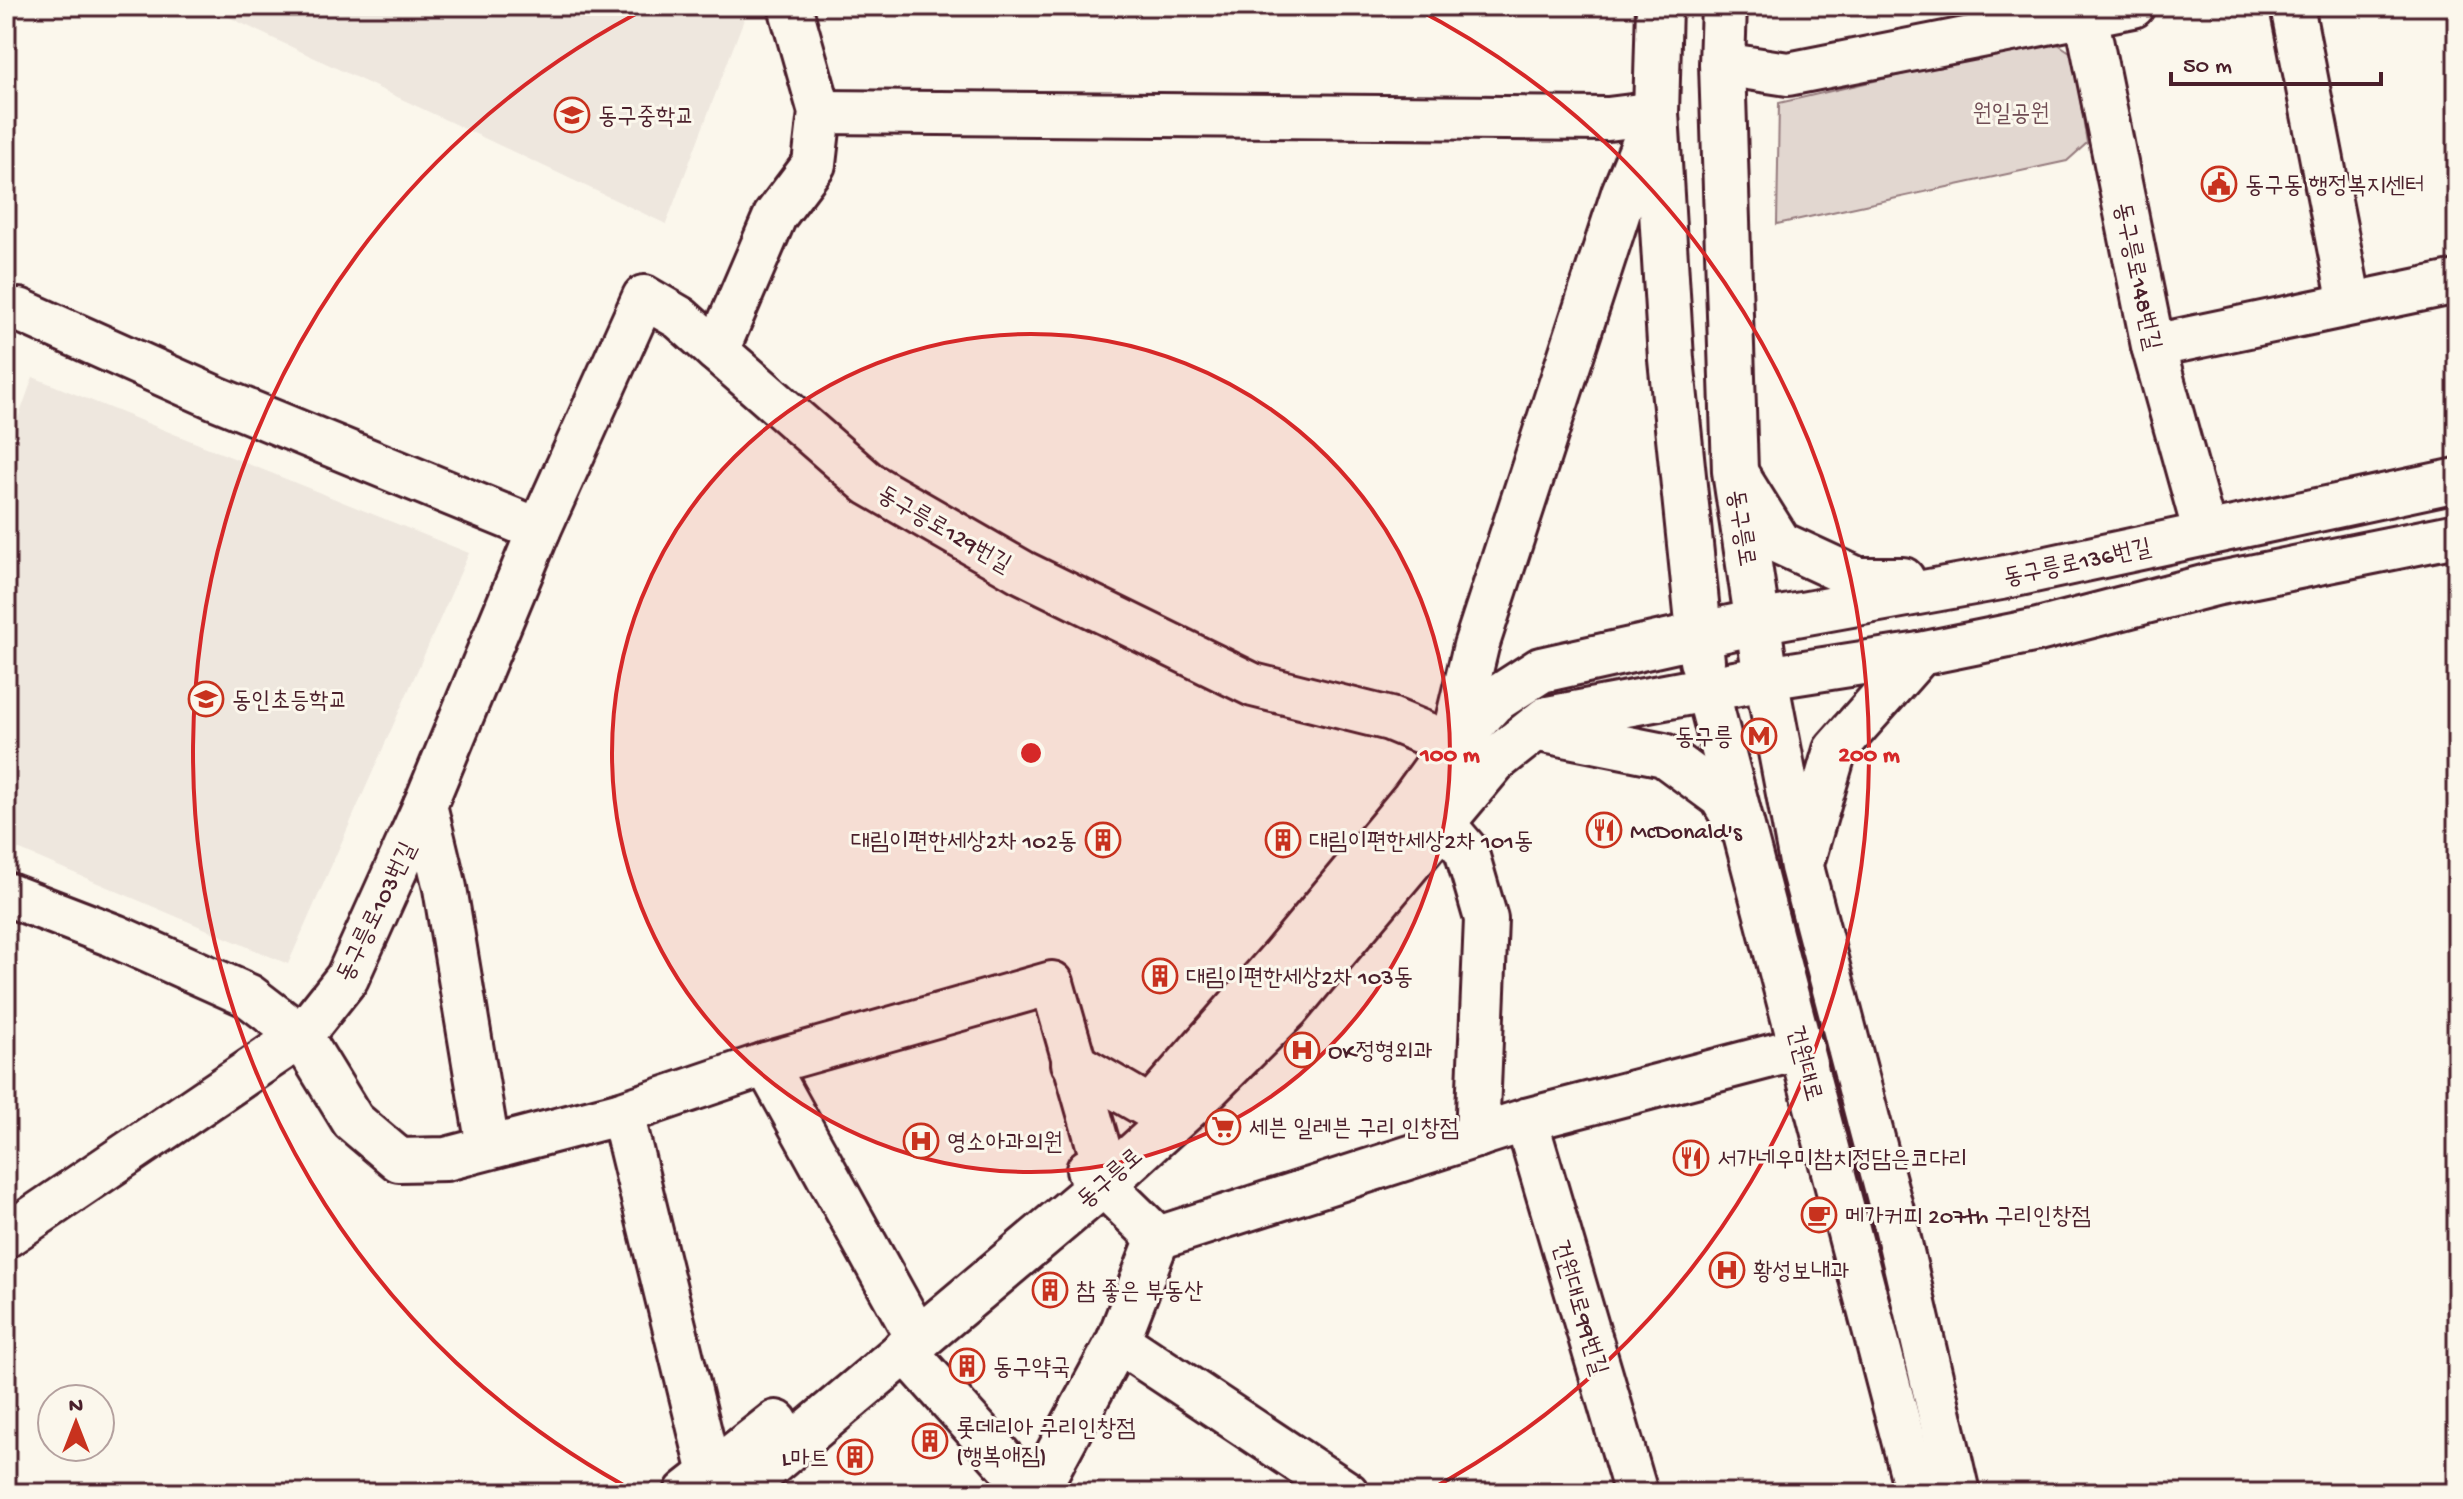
<svg xmlns="http://www.w3.org/2000/svg" width="2463" height="1499" font-family="'Gochi Hand','Poor Story',sans-serif">
  <style>
    .built { fill: #eee7de }
    .green { fill: #e2d7d0; stroke: #967b7e; stroke-width: 2 }
    .lines { fill: none; stroke-linecap: round; stroke-linejoin: round }
    .minor-casing { stroke: #4a1f2b; stroke-width: 48 }
    .major-casing { stroke: #4a1f2b; stroke-width: 50 }
    .minor { stroke: #fbf7ec; stroke-width: 42 }
    .major { stroke: #fbf7ec; stroke-width: 44 }
    .ring { fill: none; stroke: #d62828; stroke-width: 4 }
    .labels { text-anchor: middle; stroke-width: 6; stroke-linejoin: round; paint-order: stroke }
    .park-label { font-size: 24px; fill: #704d54; stroke: #fbf7ec }
    .poi-label { font-size: 24px; fill: #4a1f2b; stroke: #fbf7ec; text-anchor: start }
    .street-label { font-size: 24px; fill: #4a1f2b; stroke: #fbf7ec }
    .centre { fill: #d62828; stroke: #fbf7ec; stroke-width: 4 }
    .ring-label { font-size: 24px; text-anchor: middle; font-weight: bold; fill: #d62828; stroke: #fbf7ec; stroke-width: 6; stroke-linejoin: round; paint-order: stroke }
  </style>
  <rect width="100%" height="100%" fill="#fbf7ec"/>
  <filter id="ink" filterUnits="userSpaceOnUse"><feTurbulence type="fractalNoise" baseFrequency=".0125" numOctaves="2"/><feDisplacementMap in="SourceGraphic" scale="16" xChannelSelector="R" yChannelSelector="G"/><feConvolveMatrix kernelMatrix="1 2 1 2 8 2 1 2 1" color-interpolation-filters="sRGB"/></filter>
  <g filter="url(#ink)">
    <g class="built">
      <path d="M205 6H749L666 224Z"/>
      <path d="M33 377 469 553 288 964 6 844V452Z"/>
    </g>
    <path class="green" d="M2052 40 2073 54 2087 143 2067 161 1777 224 1779 103Z"/>
    <g class="lines">
      <g class="minor-casing">
        <g id="minor">
          <path d="M790 6 820 112 814 164 775 216 717 351 869 484 1022 572 1253 685 1390 719 1453 745"/>
          <path d="M2292 6 2350 304"/>
          <path d="M2086 15 2153 346 2205 533"/>
          <path d="M1722 64 1788 74 2133 6"/>
          <path d="M820 112 1608 119 1656 113"/>
          <path d="M6 310H19L216 398 539 530"/>
          <path d="M2153 346 2457 282"/>
          <path d="M1735 471 1780 543 1858 579H1903"/>
          <path d="M1757 622 2001 578 2457 480"/>
          <path d="M1707 689 1917 1493"/>
          <path d="M1534 729 1664 755 1721 797 1737 824"/>
          <path d="M425 805 445 888 488 1147"/>
          <path d="M1442 822 1466 850 1486 919 1477 1136"/>
          <path d="M1803 860 1835 750 1920 654"/>
          <path d="M6 894 115 936 249 996 301 1036 6 1236"/>
          <path d="M1073 1063 1151 1108"/>
          <path d="M766 1064 908 1321"/>
          <path d="M622 1113 766 1064 1052 983 1102 1159"/>
          <path d="M1526 1120 1802 1048"/>
          <path d="M1088 1170 1158 1238"/>
          <path d="M1158 1238 1526 1120 1636 1493"/>
          <path d="M1158 1238 1118 1341 1347 1493"/>
          <path d="M904 1349 1033 1493"/>
          <path d="M710 1473 622 1113 446 1159 399 1160 353 1121 301 1036 347 978 425 805 539 530 644 297 680 318 717 351"/>
          <path d="M1036 1493 1118 1341"/>
          <path d="M1958 1493 1896 1226 1802 867 1766 678 1920 654 2038 630 2215 584 2457 535"/>
        </g>
      </g>
      <g class="major-casing">
        <g id="major">
          <path d="M1659 6 1656 113 1671 359 1702 661"/>
          <path d="M1453 742 1476 646 1624 193 1653 123"/>
          <path d="M1163 1094 1284 956 1414 799 1453 745 1493 701 1541 670 1757 622"/>
          <path d="M687 1493 776 1423"/>
          <path d="M736 1493 1103 1184 1191 1104 1288 1007 1494 761 1547 719 1766 678 1735 471 1722 64 1724 6"/>
        </g>
      </g>
      <use href="#minor" class="minor"/>
      <use href="#major" class="major"/>
    </g>
  </g>
  <circle cx="1031" cy="753" r="419" fill="#d62828" fill-opacity=".12"/>
  <g class="ring">
    <circle cx="1031" cy="753" r="419"/>
    <path d="M638 1493A838 838 0 0 1 651 6M1411 6A838 838 0 0 1 1424 1493"/>
  </g>
  <defs>
    <g id="school-ring" transform="scale(1.8)"><circle r="9.5" fill="#fbf7ec" stroke="#c8321e" stroke-width="1.5"/><path d="M0-5L7-2L0 1L-7-2ZM-4 1L0 2.5L4 1V4Q0 6-4 4Z" fill="#c8321e"/></g>
    <g id="civic-ring" transform="scale(1.8)"><circle r="9.5" fill="#fbf7ec" stroke="#c8321e" stroke-width="1.5"/><path d="M-.6-6.5H3V-4.5H.6V-3L4-1V1h2V6H-6V1h2V-1L-.6-3ZM-1.2 2.5V6h2.4V2.5Z" fill="#c8321e"/></g>
    <g id="metro-ring" transform="scale(1.8)"><circle r="9.5" fill="#fbf7ec" stroke="#c8321e" stroke-width="1.5"/><path d="M-5.5 5V-5H-3L0 0L3-5H5.5V5H3V-.5L0 4L-3-.5V5Z" fill="#c8321e"/></g>
    <g id="restaurant-ring" transform="scale(1.8)"><circle r="9.5" fill="#fbf7ec" stroke="#c8321e" stroke-width="1.5"/><path d="M-5-6h1v4h1v-4h1v4h1v-4h1v5L-1.5 .5V6h-2V.5L-5-1ZM5-6V6H3V1.5H1.5Q1.5-4 5-6Z" fill="#c8321e"/></g>
    <g id="building-ring" transform="scale(1.8)"><circle r="9.5" fill="#fbf7ec" stroke="#c8321e" stroke-width="1.5"/><path d="M-4-6H4V6H1V3H-1V6H-4ZM-2.5-4.3h1.7v1.8h-1.7ZM.8-4.3h1.7v1.8H.8ZM-2.5-1h1.7V.8h-1.7ZM.8-1h1.7V.8H.8Z" fill="#c8321e"/></g>
    <g id="hospital-ring" transform="scale(1.8)"><circle r="9.5" fill="#fbf7ec" stroke="#c8321e" stroke-width="1.5"/><path d="M-5-5h3v3.5h4V-5h3V5h-3V1.5h-4V5h-3Z" fill="#c8321e"/></g>
    <g id="supermarket-ring" transform="scale(1.8)"><circle r="9.5" fill="#fbf7ec" stroke="#c8321e" stroke-width="1.5"/><path d="M-6-5.5h2.5l.6 2H6L4.5 2H-2.5L-4.4-4H-6ZM-1.5 3.2a1.3 1.3 0 1 0 .1 0ZM3 3.2a1.3 1.3 0 1 0 .1 0Z" fill="#c8321e"/></g>
    <g id="cafe-ring" transform="scale(1.8)"><circle r="9.5" fill="#fbf7ec" stroke="#c8321e" stroke-width="1.5"/><path d="M-5.5-4.5H6V0H3Q3 3.5 0 3.5H-2.5Q-5.5 3.5-5.5 0ZM3-3.2v2h1.7v-2ZM-6 4.5H4V6H-6Z" fill="#c8321e"/></g>
  </defs>
  <g fill-rule="evenodd">
    <use href="#school-ring" x="572" y="115"/>
    <use href="#civic-ring" x="2219" y="184"/>
    <use href="#school-ring" x="206" y="699"/>
    <use href="#metro-ring" x="1759" y="736"/>
    <use href="#restaurant-ring" x="1604" y="830"/>
    <use href="#building-ring" x="1103" y="840"/>
    <use href="#building-ring" x="1283" y="840"/>
    <use href="#building-ring" x="1160" y="976"/>
    <use href="#hospital-ring" x="1302" y="1050"/>
    <use href="#supermarket-ring" x="1223" y="1127"/>
    <use href="#hospital-ring" x="921" y="1141"/>
    <use href="#restaurant-ring" x="1691" y="1158"/>
    <use href="#cafe-ring" x="1819" y="1215"/>
    <use href="#hospital-ring" x="1727" y="1270"/>
    <use href="#building-ring" x="1050" y="1290"/>
    <use href="#building-ring" x="967" y="1366"/>
    <use href="#building-ring" x="930" y="1441"/>
    <use href="#building-ring" x="855" y="1457"/>
  </g>
  <g class="labels">
    <g class="park-label">
      <text x="2011" y="120">원일공원</text>
    </g>
    <g class="poi-label">
      <text x="598" y="123">동구중학교</text>
      <text x="2245" y="192">동구동 행정복지센터</text>
      <text x="232" y="707">동인초등학교</text>
      <text x="1733" y="744" text-anchor="end">동구릉</text>
      <text x="1630" y="838">McDonald's</text>
      <text x="1077" y="848" text-anchor="end">대림이편한세상2차 102동</text>
      <text x="1309" y="848">대림이편한세상2차 101동</text>
      <text x="1186" y="984">대림이편한세상2차 103동</text>
      <text x="1328" y="1058">OK정형외과</text>
      <text x="1249" y="1135">세븐 일레븐 구리 인창점</text>
      <text x="947" y="1149">영소아과의원</text>
      <text x="1717" y="1166">서가네우미참치정담은코다리</text>
      <text x="1845" y="1223">메가커피 207th 구리인창점</text>
      <text x="1753" y="1278">황성보내과</text>
      <text x="1076" y="1298">참 좋은 부동산</text>
      <text x="993" y="1374">동구약국</text>
      <text x="956" y="1435">롯데리아 구리인창점<tspan x="956" dy="28">(행복애짐)</tspan></text>
      <text x="829" y="1465" text-anchor="end">L마트</text>
    </g>
    <g class="street-label">
      <text transform="translate(2139 276) rotate(78)" y="8">동구릉로148번길</text>
      <text transform="translate(945 528) rotate(30)" y="8">동구릉로129번길</text>
      <text transform="translate(1743 528) rotate(81)" y="8">동구릉로</text>
      <text transform="translate(2077 561) rotate(-12)" y="8">동구릉로136번길</text>
      <text transform="translate(375 911) rotate(-64)" y="8">동구릉로103번길</text>
      <text transform="translate(1806 1063) rotate(75)" y="8">건원대로</text>
      <text transform="translate(1109 1177) rotate(-41)" y="8">동구릉로</text>
      <text transform="translate(1581 1307) rotate(73)" y="8">건원대로99번길</text>
    </g>
  </g>
  <circle cx="1031" cy="753" r="12" class="centre"/>
  <g class="ring-label">
    <text x="1450" y="761">100 m</text>
    <text x="1869" y="761">200 m</text>
  </g>
  <rect width="2463" height="1499" fill="none" stroke="#fbf7ec" stroke-width="32"/>
  <rect x="16" y="16" width="2431" height="1467" fill="none" stroke="#4a1f2b" stroke-width="3" filter="url(#ink)"/>
  <g transform="translate(76 1423)"><circle r="38" fill="#fbf7ec" stroke="#b4a19f" stroke-width="2"/>
  <path d="M0-6L14 30L0 20L-14 30Z" fill="#c8321e"/>
  <text y="-12" font-size="22" font-weight="bold" text-anchor="middle" fill="#4a1f2b">N</text>
  </g>
  <path d="M2171 72v12h210v-12" fill="none" stroke="#4a1f2b" stroke-width="4"/>
  <text x="2183" y="72" font-size="24" fill="#4a1f2b" stroke="#fbf7ec" stroke-width="6" paint-order="stroke">50 m</text>
</svg>
